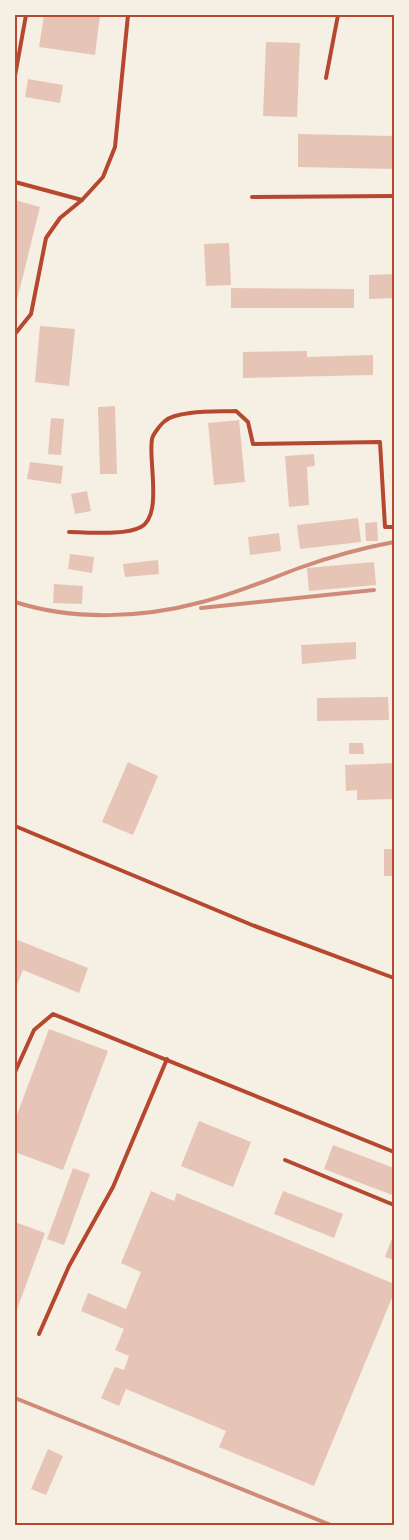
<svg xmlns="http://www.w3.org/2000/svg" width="409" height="1540" font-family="'Nunito Sans',sans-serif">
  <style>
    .building { fill: #e6c5b7 }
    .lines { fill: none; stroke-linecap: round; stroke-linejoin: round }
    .service { stroke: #b5482f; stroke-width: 4 }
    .rail { stroke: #cf8b77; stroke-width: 4 }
    .neatline { fill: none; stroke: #b5482f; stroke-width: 2 }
  </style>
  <rect width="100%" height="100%" fill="#f6efe4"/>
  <g class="building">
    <path d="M44 15H100L95 55 39 47Z"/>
    <path d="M266 42 300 43 297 117 263 116Z"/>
    <path d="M28 79 63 85 60 103 25 97Z"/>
    <path d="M298 134 394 136V169L298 167Z"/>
    <path d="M15 200 40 207 16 304 15 303Z"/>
    <path d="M229 243 231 285 206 286 204 244Z"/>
    <path d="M394 274V298L369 299V275Z"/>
    <path d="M231 288 354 289V308H231Z"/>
    <path d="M40 326 75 329 69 386 35 382Z"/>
    <path d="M307 351V357L373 355V375L243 378V352Z"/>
    <path d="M115 406 117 474H100L98 407Z"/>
    <path d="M51 418 64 419 61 455 48 454Z"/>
    <path d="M239 420 245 482 214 485 208 423Z"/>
    <path d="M314 454 315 466 307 467 309 505 289 507 285 456Z"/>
    <path d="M30 462 63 466 61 484 27 479Z"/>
    <path d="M87 491 91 511 75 514 71 494Z"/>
    <path d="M358 518 361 542 300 549 297 525Z"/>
    <path d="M377 522 378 541H366L365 523Z"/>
    <path d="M279 533 281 551 250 555 248 537Z"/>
    <path d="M70 554 94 557 92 573 68 569Z"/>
    <path d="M158 560 159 574 125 577 123 564Z"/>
    <path d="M374 562 376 585 309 591 307 568Z"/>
    <path d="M54 584 83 586 82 604 53 603Z"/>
    <path d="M356 642V659L302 664 301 645Z"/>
    <path d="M388 697 389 720 317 721V698Z"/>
    <path d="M349 743H363L364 754H349Z"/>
    <path d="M128 762 158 776 133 835 102 822Z"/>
    <path d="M394 763V799L357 800V790L346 791 345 765Z"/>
    <rect x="384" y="849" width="10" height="27"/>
    <path d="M15 939 88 968 79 993 23 970 15 990Z"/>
    <path d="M49 1029 108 1051 63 1170 15 1152V1120Z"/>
    <path d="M199 1121 251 1142 233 1187 181 1166Z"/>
    <path d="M333 1145 394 1168V1188L392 1195 324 1169Z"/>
    <path d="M73 1168 90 1174 64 1245 47 1239Z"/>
    <path d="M151 1191 174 1201 177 1193 394 1284V1293L314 1486 219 1447 226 1431 126 1389 119 1406 101 1398 115 1367 124 1370 129 1356 115 1350 124 1329 81 1311 88 1293 126 1309 141 1272 121 1263Z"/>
    <path d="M283 1191 343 1214 334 1238 274 1214Z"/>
    <path d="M15 1222 45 1233 15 1315Z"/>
    <path d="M394 1233V1260L385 1257Z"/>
    <path d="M48 1449 63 1456 46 1495 31 1489Z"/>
  </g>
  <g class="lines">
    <g class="service">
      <path d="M15 76 26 15"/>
      <path d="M326 78 338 15"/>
      <path d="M15 182 82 200"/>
      <path d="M252 197 394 196"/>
      <path d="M15 334 31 314 46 238 60 218 82 200 103 177 115 147 128 15"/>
      <path d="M69 532C88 532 124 536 141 527 163 515 148 460 152 439 153 434 161 424 165 421 177 410 219 412 236 411L248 422 253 444 380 442 385 527H394"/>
      <path d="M15 826 252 925 394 978"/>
      <path d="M15 1072 34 1030 53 1014 394 1152"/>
      <path d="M285 1160 394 1205"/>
      <path d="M39 1334 69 1266 113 1187 167 1059"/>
    </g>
    <g class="rail">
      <path d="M15 602C74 621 143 618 202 602 235 594 267 580 299 568 330 557 362 548 394 542"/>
      <path d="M201 608 374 590"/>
      <path d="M15 1398 331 1525"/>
    </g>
  </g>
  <rect width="409" height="1540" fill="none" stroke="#f6efe4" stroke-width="32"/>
  <rect x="16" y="16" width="377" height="1508" class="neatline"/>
</svg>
